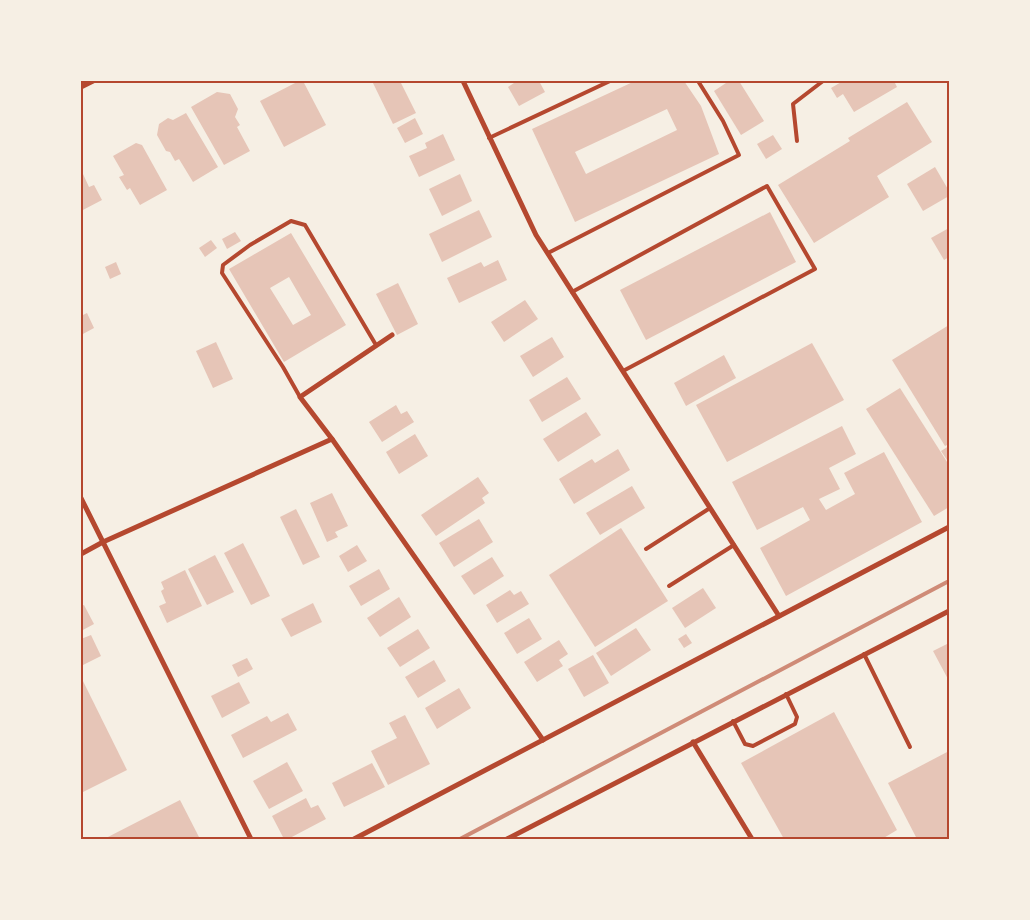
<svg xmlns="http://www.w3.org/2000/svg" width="1030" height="920" font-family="'PT Sans Narrow',sans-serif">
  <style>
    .building { fill: #e6c5b7; fill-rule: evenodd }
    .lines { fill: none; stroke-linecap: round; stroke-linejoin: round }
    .service { stroke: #b5482f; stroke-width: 4 }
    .minor { stroke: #b5482f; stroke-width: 5 }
    .rail { stroke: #cf8b77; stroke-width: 4 }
    .neatline { fill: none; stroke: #b5482f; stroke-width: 2 }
  </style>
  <rect width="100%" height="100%" fill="#f6efe4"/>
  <g class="building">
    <path d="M299 81H303L326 125 284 147 260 101Z"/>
    <path d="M372 81H400L416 113 393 124Z"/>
    <path d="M517 81H539L545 92 519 106 508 87Z"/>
    <path d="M635 81H684L701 106 719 154 575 222 532 129ZM667 109 677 130 586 174 575 152Z"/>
    <path d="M729 81H739L764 121 741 135 714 91Z"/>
    <path d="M843 81H894L897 87 854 112 843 94 837 98 831 88Z"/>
    <path d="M217 92 230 94 238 109 235 117 240 125 237 127 250 151 224 165 191 107Z"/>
    <path d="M907 102 932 142 877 176 889 197 814 243 778 185 850 141 848 138Z"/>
    <path d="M186 113 218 167 193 182 179 159 175 161 170 152 166 151 157 135 159 124 168 118 173 120Z"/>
    <path d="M415 118 423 134 405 143 397 128Z"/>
    <path d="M443 134 455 160 419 177 409 156 427 148 425 143Z"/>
    <path d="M773 135 782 149 766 159 757 144Z"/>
    <path d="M136 143 142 145 167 190 140 205 130 188 127 190 119 177 124 175 113 156Z"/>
    <path d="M935 167 949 191V196L923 211 907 184Z"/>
    <path d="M83 174 89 187 94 185 102 200 81 211V175Z"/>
    <path d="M460 174 472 201 442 216 429 189Z"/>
    <path d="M479 210 492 237 442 262 429 234Z"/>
    <path d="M770 212 796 262 646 340 620 290Z"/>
    <path d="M949 228V257L944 260 931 238Z"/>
    <path d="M235 232 241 241 227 249 222 239Z"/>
    <path d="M291 233 346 325 284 362 229 269ZM289 277 311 315 293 325 270 288Z"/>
    <path d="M211 240 217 248 205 257 199 248Z"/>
    <path d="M498 260 507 280 459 303 447 278 481 262 484 267Z"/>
    <path d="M116 262 121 274 110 279 105 267Z"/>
    <path d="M398 283 418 324 397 335 376 294Z"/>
    <path d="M525 300 538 319 504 342 491 322Z"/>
    <path d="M87 313 94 328 81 335V316Z"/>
    <path d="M949 325V444L945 446 892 360Z"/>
    <path d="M552 337 564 357 533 377 520 356Z"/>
    <path d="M216 342 233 379 213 388 196 351Z"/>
    <path d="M812 343 844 400 727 462 696 405Z"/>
    <path d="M724 355 736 378 686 406 674 383Z"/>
    <path d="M567 377 581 399 542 422 529 400Z"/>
    <path d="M900 388 949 465V507L934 516 866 409Z"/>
    <path d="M396 405 401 414 407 411 414 422 382 442 369 422Z"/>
    <path d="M586 412 601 435 558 462 543 439Z"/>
    <path d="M842 426 856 454 829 468 840 489 819 499 826 510 855 494 844 473 884 452 922 522 786 596 760 548 810 520 803 507 757 530 732 482Z"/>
    <path d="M415 434 428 456 399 474 386 452Z"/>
    <path d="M949 446V463L941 451Z"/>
    <path d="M618 449 630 470 574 504 559 479 592 459 595 463Z"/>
    <path d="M478 477 489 493 482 498 485 503 436 536 421 515Z"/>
    <path d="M632 486 645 508 600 535 586 513Z"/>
    <path d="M332 493 348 526 335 532 338 537 327 542 310 503Z"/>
    <path d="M296 509 320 557 303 565 280 517Z"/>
    <path d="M479 519 493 542 454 567 439 543Z"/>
    <path d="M621 528 668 601 595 647 549 575Z"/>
    <path d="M243 543 270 596 251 605 224 553Z"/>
    <path d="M357 545 367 561 348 572 339 556Z"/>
    <path d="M215 555 234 592 207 605 188 569Z"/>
    <path d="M492 557 504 576 474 595 461 576Z"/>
    <path d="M379 569 390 589 361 606 349 586Z"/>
    <path d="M185 570 202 606 167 623 159 606 166 603 161 591 164 589 161 582Z"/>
    <path d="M703 588 716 608 685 628 672 608Z"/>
    <path d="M510 590 514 595 521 591 529 604 497 623 486 605Z"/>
    <path d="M399 597 411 617 380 637 367 618Z"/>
    <path d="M313 603 322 622 291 637 281 619Z"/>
    <path d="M84 605 94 624 81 631V606Z"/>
    <path d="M529 618 542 639 517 654 504 633Z"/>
    <path d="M636 628 651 650 611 676 596 653Z"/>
    <path d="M418 629 430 648 400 667 387 648Z"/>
    <path d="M686 634 692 643 684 648 678 639Z"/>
    <path d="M91 635 101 656 81 666V639Z"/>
    <path d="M559 640 568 654 559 660 563 666 537 682 524 662Z"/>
    <path d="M949 643V681L933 651Z"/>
    <path d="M593 655 609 683 584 697 568 669Z"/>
    <path d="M247 658 253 669 238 677 232 665Z"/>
    <path d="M434 660 446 681 418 698 405 677Z"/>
    <path d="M81 677 127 770 81 793Z"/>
    <path d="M239 682 250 703 222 718 211 696Z"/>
    <path d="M459 688 471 708 437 729 425 708Z"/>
    <path d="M834 712 897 830 882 839H784L741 763Z"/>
    <path d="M288 713 297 730 243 758 231 735 267 716 271 722Z"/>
    <path d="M405 715 430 764 388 785 371 751 397 738 389 723Z"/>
    <path d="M949 751V839H917L888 783Z"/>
    <path d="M287 762 303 791 269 809 253 781Z"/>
    <path d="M372 763 385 787 344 807 332 783Z"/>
    <path d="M306 798 311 808 318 805 326 819 288 839H284L272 816Z"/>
    <path d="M180 800 200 839H104Z"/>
  </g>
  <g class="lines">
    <g class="service">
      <path d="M489 138 610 81"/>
      <path d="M797 141 793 104 823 81"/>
      <path d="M548 253 739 155 723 121 698 81"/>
      <path d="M572 292 767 186 815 269 623 371"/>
      <path d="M300 397 283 367 222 273 223 265 250 245 291 221 305 225 376 345"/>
      <path d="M646 549 710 508"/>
      <path d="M669 586 734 545"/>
      <path d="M864 654 910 747"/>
      <path d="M733 721 745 744 753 746 795 724 797 717 786 694"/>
    </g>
    <g class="minor">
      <path d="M463 81 536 235 779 616"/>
      <path d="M81 87 93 81"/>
      <path d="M392 335 300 397 332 439 543 740"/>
      <path d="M81 498 251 839"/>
      <path d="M81 554 103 542 332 439"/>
      <path d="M693 742 752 839"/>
      <path d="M354 839 949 527"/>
      <path d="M507 839 949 611"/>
    </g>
    <path class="rail" d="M460 839 949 581"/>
  </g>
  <rect width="1030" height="920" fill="none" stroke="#f6efe4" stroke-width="165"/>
  <rect x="82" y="82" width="866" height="756" class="neatline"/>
</svg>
